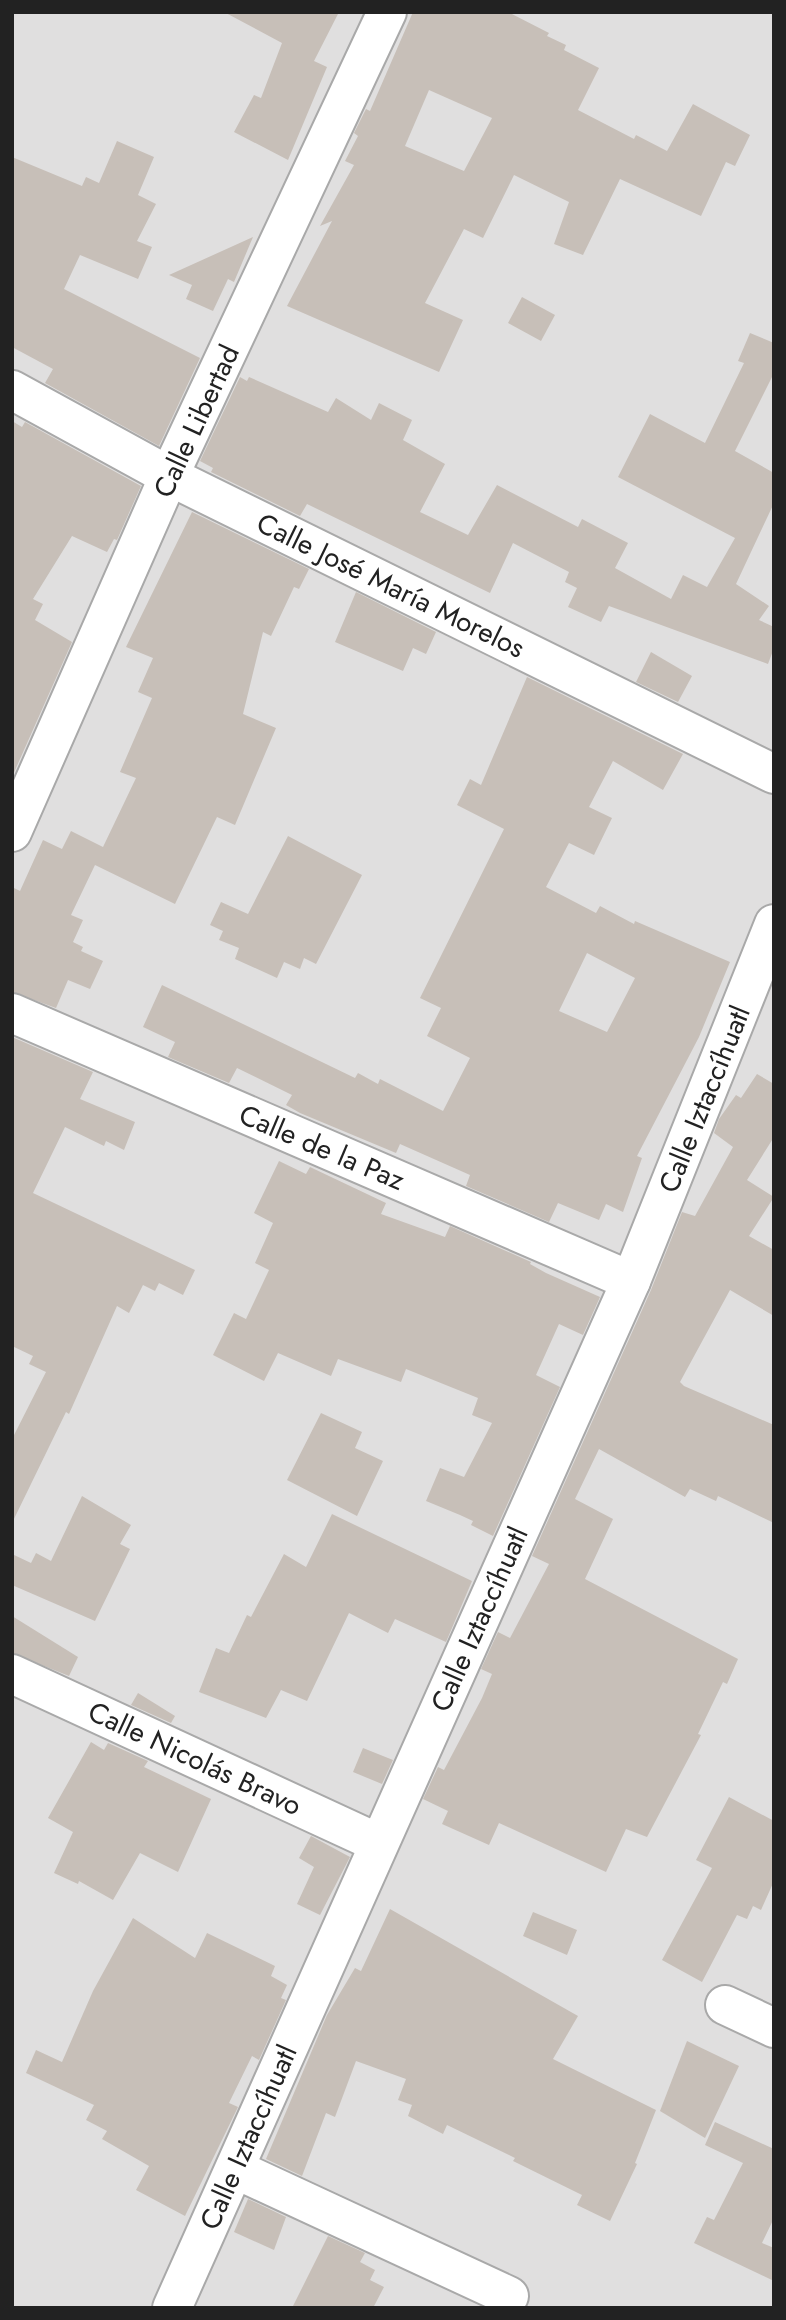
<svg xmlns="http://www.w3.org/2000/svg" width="786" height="2320" font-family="Jost,sans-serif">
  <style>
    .residential { fill: #e0dfdf }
    .building { fill: #c7bfb8; fill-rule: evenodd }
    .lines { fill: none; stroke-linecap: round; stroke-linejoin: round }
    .minor-casing { stroke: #a9a9a9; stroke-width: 42 }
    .minor { stroke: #fff; stroke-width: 38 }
    .labels { text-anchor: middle; stroke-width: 5; stroke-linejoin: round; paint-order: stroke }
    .street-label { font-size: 28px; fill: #222; stroke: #fff }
  </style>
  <rect width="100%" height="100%" fill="#f2efe9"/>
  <rect class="residential" x="12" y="12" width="762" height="2296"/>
  <g class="building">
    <path d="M224 12H339L314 61 327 67 288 160 234 132 254 95 261 98 282 43Z"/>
    <path d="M413 12H508L549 33 547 36 566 45 564 50 599 68 578 110 634 139 636 135 667 151 693 104 750 135 735 166 726 162 701 216 620 179 583 255 554 244 569 202 514 175 483 238 464 229 425 303 463 320 439 372 287 306 332 221 320 226 354 165 345 161 358 136 354 133 366 109 370 111ZM429 90 492 118 464 171 405 146Z"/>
    <path d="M117 141 154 157 138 195 156 204 137 241 152 247 138 279 80 255 64 289 200 358 159 446 45 383 53 369 12 347V157L82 186 86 177 99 183Z"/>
    <path d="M253 237 234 282 228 279 213 311 186 299 192 285 169 275Z"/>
    <path d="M522 297 555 315 541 341 508 323Z"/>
    <path d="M750 333 774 343V373L735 451 774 473V503L736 584 769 606 759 620 774 627V648L768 664 609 606 601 622 568 607 577 588 565 582 569 572 513 543 490 593 307 504 300 516 211 472 213 468 200 461 240 377 247 381 249 377 328 412 336 398 371 420 379 403 412 420 403 440 445 464 420 512 468 535 497 485 578 527 582 519 628 543 615 568 671 599 683 575 707 587 735 538 618 477 650 414 705 443 744 363 738 361Z"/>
    <path d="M12 421 22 427 25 422 141 486 117 540 114 539 107 552 72 536 33 599 43 604 35 620 72 642 12 777Z"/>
    <path d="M192 512 309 569 299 589 294 587 271 636 263 632 243 714 276 728 235 825 217 817 175 904 95 865 71 915 83 920 73 942 83 947 81 951 103 961 90 989 68 980 56 1008 12 992V887L20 891 43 840 62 849 71 831 103 847 136 778 120 772 152 698 138 692 153 658 126 647Z"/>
    <path d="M356 592 436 632 426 654 413 648 403 671 335 642Z"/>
    <path d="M651 652 692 676 678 702 636 682Z"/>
    <path d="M527 677 683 754 663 790 613 761 589 807 612 818 594 855 569 843 546 887 596 913 600 906 634 924 635 921 730 962 699 1037 637 1156 642 1158 623 1212 606 1204 599 1220 558 1203 549 1222 466 1186 470 1175 400 1144 396 1153 300 1113 286 1105 292 1095 237 1068 229 1083 168 1057 175 1042 143 1027 162 985 355 1078 358 1073 378 1084 380 1079 443 1111 470 1058 427 1036 441 1008 420 998 504 829 457 805 470 779 481 785ZM587 953 635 978 607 1032 559 1011Z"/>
    <path d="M288 836 362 875 316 964 304 958 300 969 284 962 277 978 235 959 239 948 219 940 223 931 210 925 221 902 248 914Z"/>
    <path d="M12 1037 93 1072 80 1099 135 1122 124 1150 106 1141 104 1146 65 1127 33 1193 195 1270 183 1295 159 1283 155 1291 143 1285 129 1313 117 1306 69 1414 66 1412 12 1523V1439L46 1372 29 1364 33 1356 12 1346Z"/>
    <path d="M757 1074 774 1084V1137L747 1180 774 1197 749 1236 774 1250V1316L730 1290 680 1382 684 1386 774 1425V1523L718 1496 716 1501 690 1489 685 1497 599 1449 575 1499 613 1519 585 1579 738 1659 727 1684 723 1682 698 1734 701 1735 647 1837 626 1829 606 1872 499 1823 489 1845 442 1824 448 1811 423 1799 438 1767 444 1770 482 1698 492 1674 481 1669 498 1632 510 1638 549 1564 532 1556 651 1290 682 1212 695 1216 733 1147 714 1133 719 1119 736 1095 741 1098Z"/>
    <path d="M279 1161 306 1174 310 1167 386 1203 381 1214 445 1237 450 1226 531 1262 530 1264 546 1273 600 1297 583 1335 559 1324 536 1375 560 1387 493 1536 471 1525 473 1521 460 1515 426 1501 440 1468 464 1477 492 1423 472 1415 478 1398 406 1369 401 1382 338 1359 331 1376 278 1353 264 1381 213 1355 234 1313 246 1319 269 1270 255 1263 273 1223 254 1213Z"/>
    <path d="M321 1413 362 1432 355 1448 383 1461 357 1516 287 1480Z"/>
    <path d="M82 1496 131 1525 120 1544 130 1549 95 1621 12 1585V1554L31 1563 36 1553 51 1561Z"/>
    <path d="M332 1514 472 1581 446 1642 395 1619 388 1633 349 1613 307 1701 281 1690 266 1718 199 1692 216 1648 229 1653 247 1615 251 1617 284 1554 306 1567Z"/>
    <path d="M12 1616 78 1657 69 1676 12 1653Z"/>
    <path d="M138 1693 175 1716 171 1723 131 1705Z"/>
    <path d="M91 1742 104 1750 108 1743 148 1761 144 1767 211 1799 178 1872 140 1853 113 1900 79 1881 78 1884 54 1873 73 1832 48 1818Z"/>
    <path d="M363 1748 393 1760 382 1784 353 1772Z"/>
    <path d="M729 1797 774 1821V1881L761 1910 753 1906 747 1919 737 1915 702 1982 662 1960 712 1868 696 1860Z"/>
    <path d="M311 1836 350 1857 320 1915 297 1904 314 1867 299 1858Z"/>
    <path d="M390 1909 578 2016 553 2059 656 2110 635 2163 637 2164 610 2221 577 2205 582 2195 513 2161 515 2158 447 2125 443 2134 408 2116 412 2105 398 2100 406 2079 356 2061 335 2117 326 2113 302 2176 266 2159 327 2015 355 1968 361 1971Z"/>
    <path d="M533 1912 577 1930 567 1955 523 1936Z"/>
    <path d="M133 1918 195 1958 207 1933 275 1966 271 1976 287 1985 281 1998 286 2000 259 2060 252 2056 229 2103 238 2107 185 2216 136 2190 149 2166 102 2139 107 2131 86 2120 94 2105 26 2073 36 2050 62 2062 93 1991Z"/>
    <path d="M687 2041 739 2066 705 2138 660 2111Z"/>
    <path d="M715 2122 774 2149V2218L762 2243 774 2248V2281L694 2243 707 2217 714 2220 743 2163 705 2145Z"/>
    <path d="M248 2199 286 2217 274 2250 234 2232Z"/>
    <path d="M328 2236 365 2253 360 2262 375 2270 370 2280 384 2287 373 2308H292Z"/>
  </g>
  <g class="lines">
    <g class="minor-casing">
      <g id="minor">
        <path d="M12 390 169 476 774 774"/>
        <path d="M12 832 169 476 387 12"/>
        <path d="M12 1013 631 1281"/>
        <path d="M12 1674 378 1843"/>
        <path d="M725 2005 774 2028"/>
        <path d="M235 2169 509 2296"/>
        <path d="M172 2308 631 1281 774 924"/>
      </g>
    </g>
    <use href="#minor" class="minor"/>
  </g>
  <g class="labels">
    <g class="street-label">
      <text transform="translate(196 421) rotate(-65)" y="10">Calle Libertad</text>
      <text transform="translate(391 585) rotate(26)" y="10">Calle José María Morelos</text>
      <text transform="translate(704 1099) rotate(-68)" y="10">Calle Iztaccíhuatl</text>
      <text transform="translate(322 1147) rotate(23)" y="10">Calle de la Paz</text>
      <text transform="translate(479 1619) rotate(-66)" y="10">Calle Iztaccíhuatl</text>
      <text transform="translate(195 1758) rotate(25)" y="10">Calle Nicolás Bravo</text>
      <text transform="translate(248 2137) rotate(-66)" y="10">Calle Iztaccíhuatl</text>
    </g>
  </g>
  <rect width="786" height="2320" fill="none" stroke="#222222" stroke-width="28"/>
</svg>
